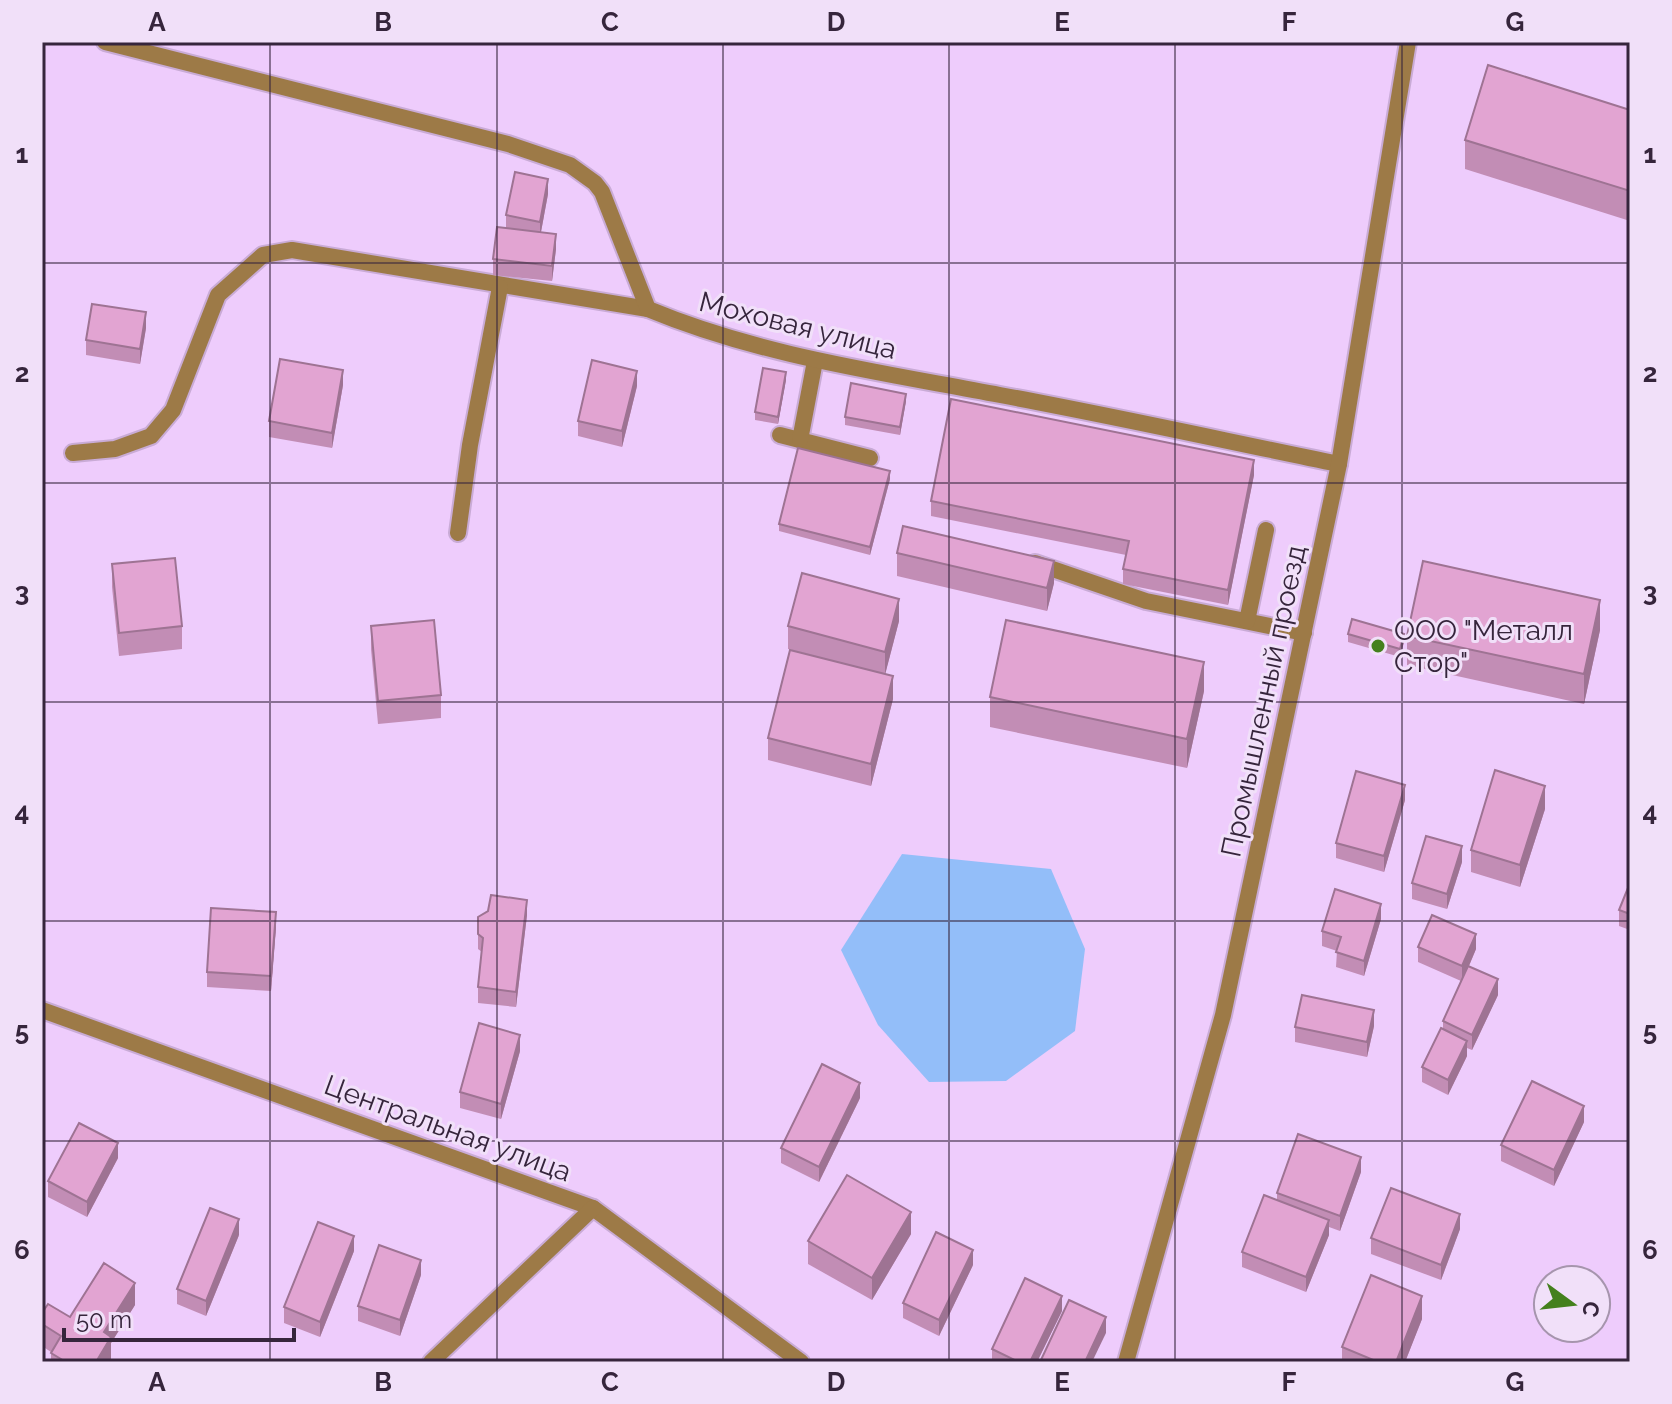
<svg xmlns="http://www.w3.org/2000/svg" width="1672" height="1404" font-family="Raleway,sans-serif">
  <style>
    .water { fill: #93bef9 }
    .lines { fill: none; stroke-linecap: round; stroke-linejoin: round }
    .lane-casing { stroke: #c9abd6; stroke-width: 20 }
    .street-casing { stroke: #c9abd6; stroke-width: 20 }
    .lane { stroke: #9d7a47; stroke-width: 16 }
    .street { stroke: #9d7a47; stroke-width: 16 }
    .wall { fill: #c28db5 }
    .shaded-wall { fill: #9e7393 }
    .building { fill: #e2a4d2; stroke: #9e7393; stroke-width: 2 }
    .grid { fill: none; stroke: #36253c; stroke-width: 2; stroke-opacity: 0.55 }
    .poi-dot { fill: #44801d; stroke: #f1e0f9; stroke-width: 3 }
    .labels { text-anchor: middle; stroke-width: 6; stroke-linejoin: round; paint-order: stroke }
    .street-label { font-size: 28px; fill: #36253c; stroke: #f1e0f9 }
    .poi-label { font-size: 28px; fill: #36253c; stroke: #f1e0f9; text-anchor: start }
    .neatline { fill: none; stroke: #36253c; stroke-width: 3 }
    .grid-label { font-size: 26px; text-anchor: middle; font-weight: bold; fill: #36253c }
  </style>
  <rect width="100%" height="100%" fill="#eeccfc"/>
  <path class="water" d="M902 854 1051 869 1085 949 1075 1031 1006 1081 929 1082 878 1025 841 950Z"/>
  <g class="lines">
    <g class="lane-casing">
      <g id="lane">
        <path d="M780 435 870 458"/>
        <path d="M800 440 815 361"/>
        <path d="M73 453 115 449 151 436 173 410 218 295 263 255 292 250 648 309"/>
        <path d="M458 533 470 445 500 287"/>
        <path d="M1035 563 1146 601 1304 633"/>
        <path d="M1247 621 1266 530"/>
      </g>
    </g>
    <g class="street-casing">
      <g id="street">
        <path d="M105 42 508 144 570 165 595 183 602 192 648 309C761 356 880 372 1000 395 1114 416 1226 441 1339 464"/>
        <path d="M42 1010 593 1208 801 1362"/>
        <path d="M431 1362 593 1208"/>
        <path d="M1126 1362 1223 1015 1339 464 1408 42"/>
      </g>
    </g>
    <use href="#lane" class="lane"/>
    <use href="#street" class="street"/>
  </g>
  <g class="wall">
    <path d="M1630 110V221L1465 169V140Z"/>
    <path d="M548 194 541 232 556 249 552 281 493 275V259L506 228V215Z"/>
    <path d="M146 328 140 364 86 355V340Z"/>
    <path d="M786 380 778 424 755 420V412Z"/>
    <path d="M343 385 332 448 269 437V421Z"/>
    <path d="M637 386 622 447 578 436V421Z"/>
    <path d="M906 401 900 435 845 425V417Z"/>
    <path d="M1254 475 1228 605 1123 584V569L1126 555 931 516V501Z"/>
    <path d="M890 479 870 555 779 531V524Z"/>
    <path d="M897 553 1054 583 1047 611 897 576Z"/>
    <path d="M112 564 182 626V649L119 656 112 587Z"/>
    <path d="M899 621 885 674 893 699 871 786 768 760V738L838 662 788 649V626Z"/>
    <path d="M371 626 441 695V718L378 724 371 649Z"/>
    <path d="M1600 630 1584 704 1407 665V636Z"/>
    <path d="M1348 634 1404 642 1400 657 1348 642Z"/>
    <path d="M1204 691 1187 768 990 727V697Z"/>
    <path d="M1405 800 1384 872 1336 858V843Z"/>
    <path d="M1545 809 1520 887 1471 872V850Z"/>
    <path d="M1462 862 1447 909 1412 899V883Z"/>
    <path d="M1630 883V930L1619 926V910Z"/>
    <path d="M527 915 516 1007 478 1003V987L482 952 478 949V917Z"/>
    <path d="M1381 919 1364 976 1336 967 1337 951 1322 946V931Z"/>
    <path d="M276 927 271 991 207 987V972Z"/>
    <path d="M1418 947 1476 949 1469 966 1498 995 1472 1050 1467 1048V1056L1448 1095 1422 1082V1067L1443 1029V1021L1461 981 1418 962Z"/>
    <path d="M1374 1026 1367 1057 1295 1042V1027Z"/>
    <path d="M520 1051 501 1119 460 1108V1092Z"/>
    <path d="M860 1098 819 1182 781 1163V1148Z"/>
    <path d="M1584 1122 1554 1186 1501 1161V1145Z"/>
    <path d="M118 1158 87 1217 48 1197V1181Z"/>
    <path d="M1361 1172 1340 1231 1329 1227V1235L1306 1292 1242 1267V1252L1277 1200V1193Z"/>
    <path d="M1460 1229 1441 1280 1371 1254V1238Z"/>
    <path d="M911 1234 872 1300 808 1264V1241Z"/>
    <path d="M239 1235 206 1316 177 1304V1289Z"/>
    <path d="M354 1251 320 1337 284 1323V1307Z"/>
    <path d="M973 1265 939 1336 903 1318V1303Z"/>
    <path d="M421 1275 400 1336 358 1321V1306Z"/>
    <path d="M135 1305 111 1343V1359L110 1362H51V1352L42 1346V1313L70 1317Z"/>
    <path d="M1062 1311 1037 1362H992V1349Z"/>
    <path d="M1422 1319 1405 1362H1342V1347Z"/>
  </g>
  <g class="shaded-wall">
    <path d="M548 179V194L540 237V222Z"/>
    <path d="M556 234V249L552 281V266Z"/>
    <path d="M146 312V328L140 364V349Z"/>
    <path d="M343 370V385L332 448V433Z"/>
    <path d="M637 371V386L622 447V431Z"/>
    <path d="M786 372V380L778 424V417Z"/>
    <path d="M906 394V401L900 435V427Z"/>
    <path d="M1254 460V475L1228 605V590Z"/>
    <path d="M890 471V479L870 555V547Z"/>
    <path d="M1054 561V583L1047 611V588Z"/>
    <path d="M899 599V621L885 675V652Z"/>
    <path d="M1600 600V630L1584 704V674Z"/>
    <path d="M1404 634V642L1400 657V649Z"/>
    <path d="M1204 662V691L1187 768V739Z"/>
    <path d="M893 676V699L871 786V764Z"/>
    <path d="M1405 785V800L1384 872V856Z"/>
    <path d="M1545 786V809L1520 887V865Z"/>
    <path d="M1462 846V862L1447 909V894Z"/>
    <path d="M527 900V915L516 1007V992Z"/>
    <path d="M1381 904V919L1364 976V961Z"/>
    <path d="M276 912V927L271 991V976Z"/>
    <path d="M1476 934V949L1462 982V966Z"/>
    <path d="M1498 979V995L1472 1050V1035Z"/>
    <path d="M1374 1010V1026L1367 1057V1042Z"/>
    <path d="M520 1035V1051L501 1119V1104Z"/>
    <path d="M1467 1041V1056L1448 1095V1080Z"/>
    <path d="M860 1083V1098L819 1182V1167Z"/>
    <path d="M1584 1106V1122L1554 1186V1170Z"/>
    <path d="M118 1143V1158L87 1217V1202Z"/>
    <path d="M1361 1157V1172L1340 1231V1216Z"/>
    <path d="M911 1212V1234L872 1300V1278Z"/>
    <path d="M1460 1214V1229L1441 1280V1265Z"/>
    <path d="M239 1219V1235L206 1316V1301Z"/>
    <path d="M1329 1220V1235L1306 1292V1277Z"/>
    <path d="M354 1236V1251L320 1337V1322Z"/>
    <path d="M973 1250V1265L939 1336V1320Z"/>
    <path d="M421 1260V1275L400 1336V1320Z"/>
    <path d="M135 1283V1305L111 1343V1359L110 1362H96L104 1332Z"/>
    <path d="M1062 1296V1311L1037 1362H1030Z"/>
    <path d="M1422 1296V1319L1405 1362H1396Z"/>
    <path d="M1106 1317V1333L1092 1362H1085Z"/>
  </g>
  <g class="building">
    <path d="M1488 65 1630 110V191L1465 140Z"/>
    <path d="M515 172 548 179 540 222 506 215Z"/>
    <path d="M497 227 556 234 552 266 493 259Z"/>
    <path d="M92 304 146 312 140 349 86 340Z"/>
    <path d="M280 359 343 370 332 433 269 421Z"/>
    <path d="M592 360 637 371 622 431 578 421Z"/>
    <path d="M763 368 786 372 778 417 755 412Z"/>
    <path d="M851 383 906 394 900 427 845 417Z"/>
    <path d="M951 399 1254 460 1228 590 1123 569 1129 541 931 501Z"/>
    <path d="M798 448 890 471 870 547 779 524Z"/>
    <path d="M903 526 1054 561 1047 588 897 553Z"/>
    <path d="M175 558 182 626 119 633 112 564Z"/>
    <path d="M1423 561 1600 600 1584 674 1407 636Z"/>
    <path d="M802 573 899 599 885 652 788 626Z"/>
    <path d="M1352 619 1404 634 1400 649 1348 634Z"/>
    <path d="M434 620 441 695 378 701 371 626Z"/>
    <path d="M1006 620 1204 662 1187 739 990 697Z"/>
    <path d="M790 650 893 676 871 764 768 738Z"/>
    <path d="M1495 770 1545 786 1520 865 1471 850Z"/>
    <path d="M1356 771 1405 785 1384 856 1336 843Z"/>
    <path d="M1426 836 1462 846 1447 894 1412 883Z"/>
    <path d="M1630 883V914L1619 910Z"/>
    <path d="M1335 889 1381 904 1364 961 1336 952 1341 937 1322 931Z"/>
    <path d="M491 895 527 900 516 992 478 987 483 938 478 934V917L488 911Z"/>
    <path d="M211 908 276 912 271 976 207 972Z"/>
    <path d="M1432 915 1476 934 1462 966 1418 947Z"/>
    <path d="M1468 966 1498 979 1472 1035 1443 1021Z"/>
    <path d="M1302 995 1374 1010 1367 1042 1295 1027Z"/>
    <path d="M479 1023 520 1035 501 1104 460 1092Z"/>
    <path d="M1441 1028 1467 1041 1448 1080 1422 1067Z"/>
    <path d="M822 1064 860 1083 819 1167 781 1148Z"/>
    <path d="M1532 1081 1584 1106 1554 1170 1501 1145Z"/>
    <path d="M79 1123 118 1143 87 1202 48 1181Z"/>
    <path d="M1298 1134 1361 1157 1340 1216 1277 1193Z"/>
    <path d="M847 1175 911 1212 872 1278 808 1241Z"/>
    <path d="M1391 1188 1460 1214 1441 1265 1371 1238Z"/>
    <path d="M1264 1195 1329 1220 1306 1277 1242 1252Z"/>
    <path d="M210 1208 239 1219 206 1301 177 1289Z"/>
    <path d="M318 1222 354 1236 320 1322 284 1307Z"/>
    <path d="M936 1232 973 1250 939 1320 903 1303Z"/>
    <path d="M379 1245 421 1260 400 1320 358 1306Z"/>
    <path d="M104 1263 135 1283 104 1332 111 1337 96 1362H66L51 1353 61 1336 42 1324V1313L48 1304 70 1317Z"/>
    <path d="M1371 1275 1422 1296 1396 1362H1378L1342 1347Z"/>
    <path d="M1025 1278 1062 1296 1030 1362H1019L992 1349Z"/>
    <path d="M1069 1300 1106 1317 1085 1362H1040Z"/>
  </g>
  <path class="grid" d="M270 42V1362M497 42V1362M723 42V1362M949 42V1362M1175 42V1362M1402 42V1362M42 263H1630M42 483H1630M42 702H1630M42 921H1630M42 1141H1630"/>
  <circle class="poi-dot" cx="1378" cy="646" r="8"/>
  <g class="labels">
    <g class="street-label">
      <text transform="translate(798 325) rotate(14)" y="10">Моховая улица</text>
      <text transform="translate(1263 701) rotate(-78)" y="10">Промышленный проезд</text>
      <text transform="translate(448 1128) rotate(20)" y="10">Центральная улица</text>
    </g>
    <g class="poi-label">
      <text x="1394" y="640">ООО "Металл<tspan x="1394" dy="32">Стор"</tspan></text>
    </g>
  </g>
  <rect width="1672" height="1404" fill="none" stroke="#f1e0f9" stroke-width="88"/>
  <g transform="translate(1572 1304) rotate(105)"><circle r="38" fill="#f1e0f9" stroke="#a695ad" stroke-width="2"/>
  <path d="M0-6L14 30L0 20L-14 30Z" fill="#44801d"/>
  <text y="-12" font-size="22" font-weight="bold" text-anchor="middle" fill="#36253c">С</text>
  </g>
  <path d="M64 1328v12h230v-12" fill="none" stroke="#36253c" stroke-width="4"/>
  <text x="76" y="1328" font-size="24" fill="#36253c" stroke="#f1e0f9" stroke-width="6" paint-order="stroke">50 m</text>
  <rect x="44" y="44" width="1584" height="1316" class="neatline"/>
  <g class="grid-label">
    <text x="157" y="31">A</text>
    <text x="383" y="31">B</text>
    <text x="610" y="31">C</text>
    <text x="836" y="31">D</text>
    <text x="1062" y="31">E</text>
    <text x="1289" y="31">F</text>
    <text x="1515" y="31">G</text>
    <text x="22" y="163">1</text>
    <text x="1650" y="163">1</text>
    <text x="22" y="382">2</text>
    <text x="1650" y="382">2</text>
    <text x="22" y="601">3</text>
    <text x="1650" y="601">3</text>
    <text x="22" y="821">4</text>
    <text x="1650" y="821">4</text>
    <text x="22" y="1040">5</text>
    <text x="1650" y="1040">5</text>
    <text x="22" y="1259">6</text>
    <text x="1650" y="1259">6</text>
    <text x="157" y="1391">A</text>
    <text x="383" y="1391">B</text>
    <text x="610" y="1391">C</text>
    <text x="836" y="1391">D</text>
    <text x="1062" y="1391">E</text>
    <text x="1289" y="1391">F</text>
    <text x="1515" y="1391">G</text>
  </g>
</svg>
